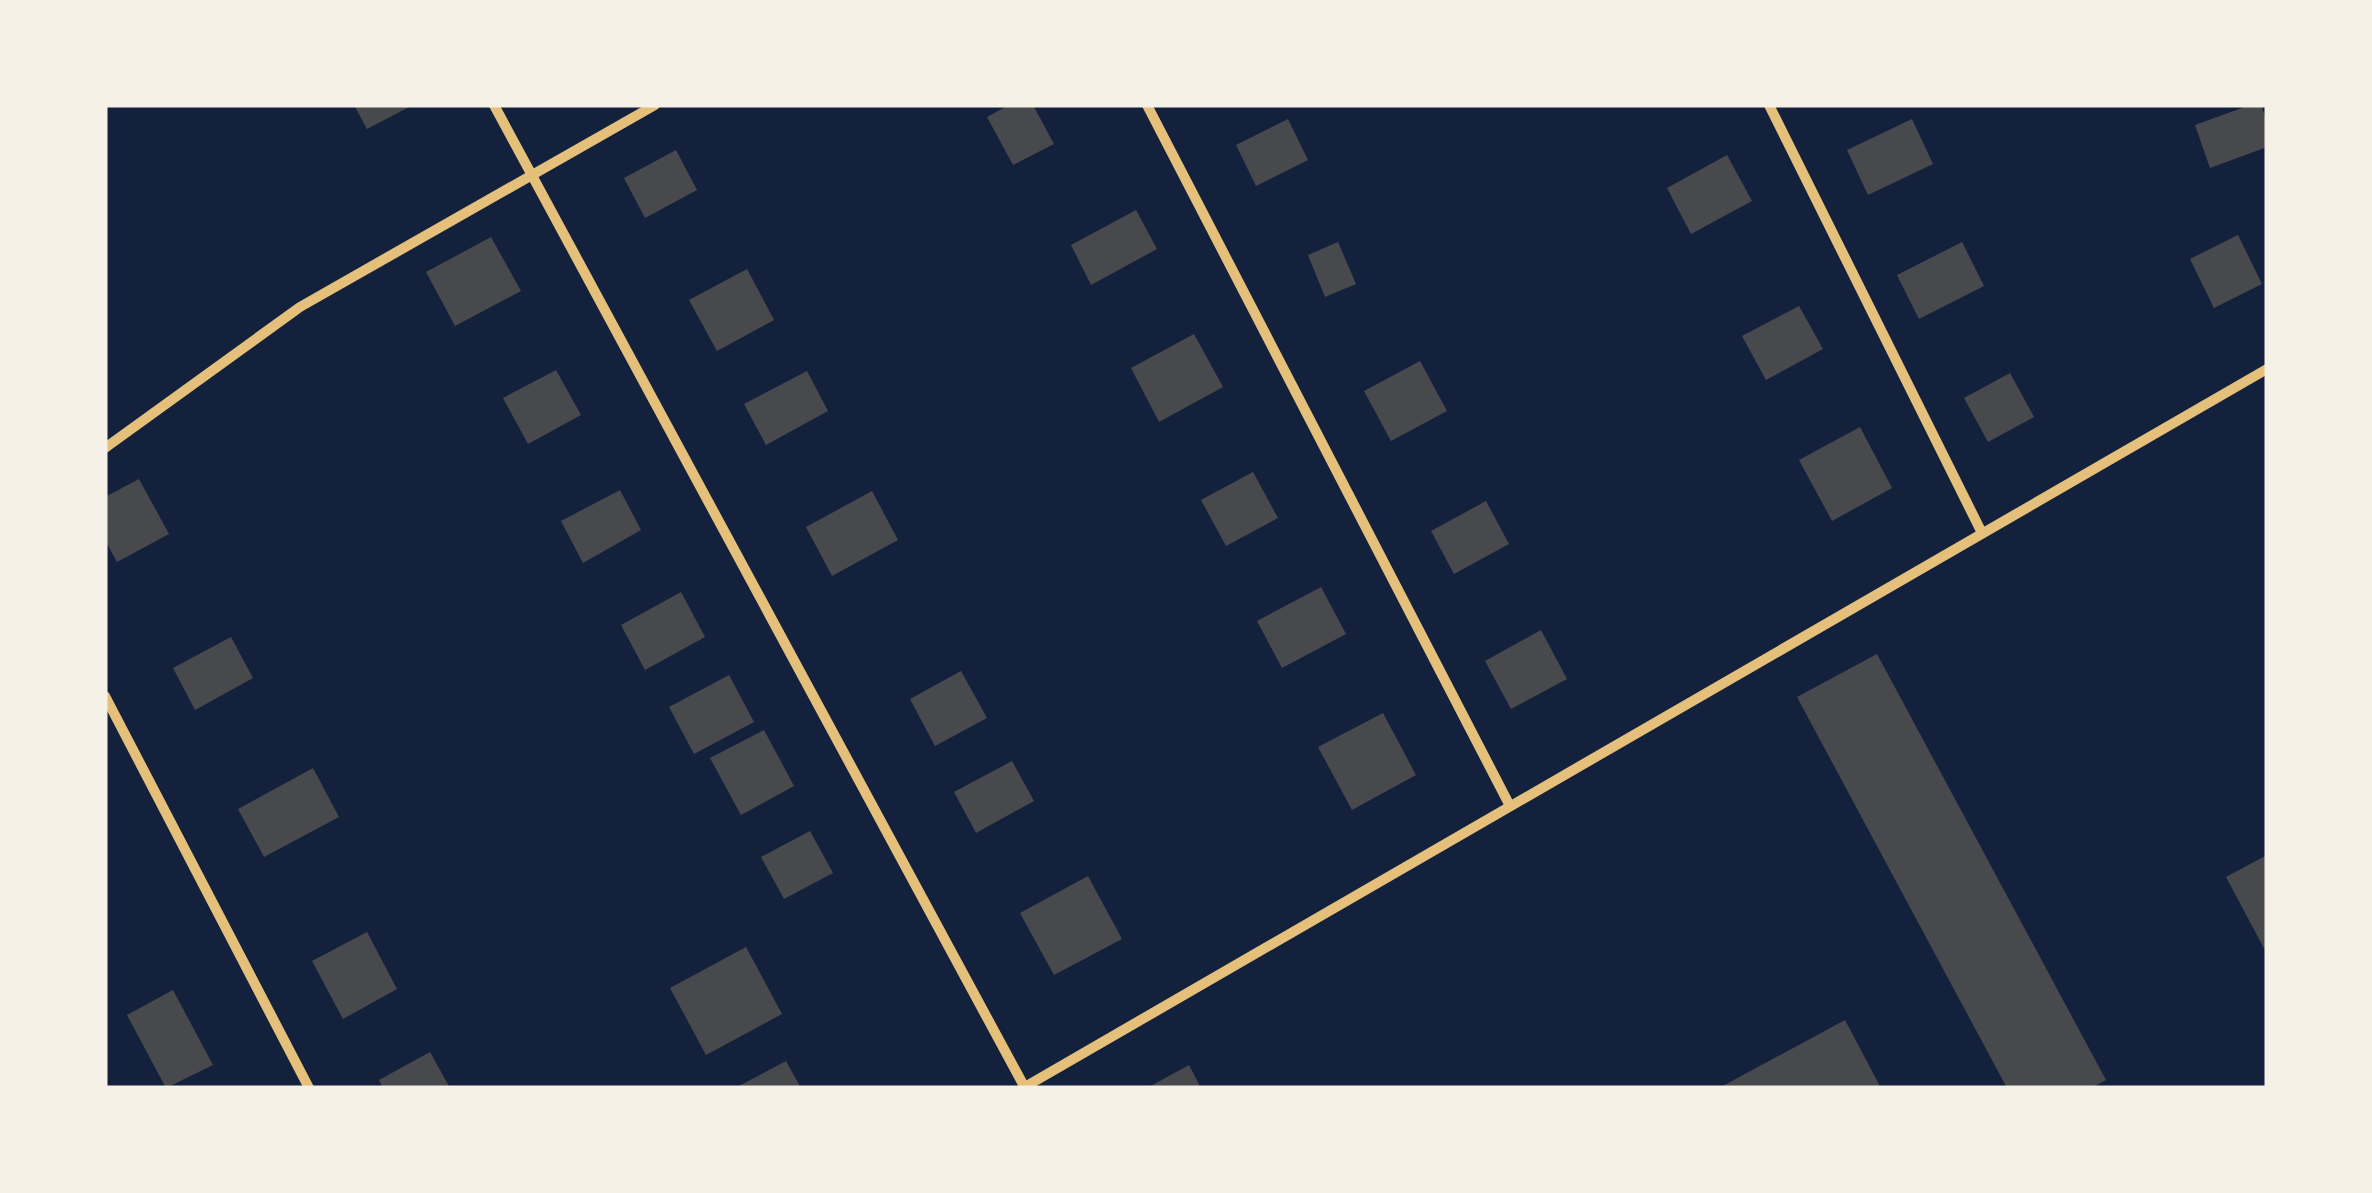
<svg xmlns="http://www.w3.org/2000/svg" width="2372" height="1193" font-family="'Playfair Display',serif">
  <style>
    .building { fill: #48494c }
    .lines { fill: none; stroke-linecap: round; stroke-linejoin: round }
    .minor { stroke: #e5c07b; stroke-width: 10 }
  </style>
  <rect width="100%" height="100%" fill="#14213d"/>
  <g class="building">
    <path d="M354 105H413L367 129Z"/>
    <path d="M1009 105H1033L1054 144 1013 165 987 117Z"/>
    <path d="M2250 105H2261L2267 122V147L2210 168 2195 125Z"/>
    <path d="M1288 119 1308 160 1256 186 1236 145Z"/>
    <path d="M1912 119 1933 164 1868 195 1847 150Z"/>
    <path d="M676 150 697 190 645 218 624 178Z"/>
    <path d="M1727 155 1752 201 1691 234 1667 188Z"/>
    <path d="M1136 210 1157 249 1091 285 1071 245Z"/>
    <path d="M2238 235 2262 284 2214 308 2190 259Z"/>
    <path d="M491 237 521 291 455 326 426 272Z"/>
    <path d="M1338 242 1356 284 1325 297 1308 255Z"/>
    <path d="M1962 242 1984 286 1919 319 1897 275Z"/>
    <path d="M747 269 774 320 717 351 689 300Z"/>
    <path d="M1799 306 1823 349 1766 380 1742 336Z"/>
    <path d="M1194 334 1223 387 1159 422 1131 368Z"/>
    <path d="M1420 361 1447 411 1391 441 1364 391Z"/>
    <path d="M556 370 581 415 528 444 503 398Z"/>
    <path d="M807 371 828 411 766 445 744 404Z"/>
    <path d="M2010 373 2034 417 1988 442 1964 398Z"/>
    <path d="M1860 427 1892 488 1832 521 1799 460Z"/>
    <path d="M1253 472 1278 518 1226 546 1201 500Z"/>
    <path d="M139 479 169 534 117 562 105 540V497Z"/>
    <path d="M620 490 641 530 583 563 561 521Z"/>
    <path d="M872 491 898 540 832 576 806 527Z"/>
    <path d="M1486 501 1509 544 1454 574 1431 531Z"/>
    <path d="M1321 587 1346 634 1282 668 1257 621Z"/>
    <path d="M681 592 705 637 645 670 621 625Z"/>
    <path d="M1541 630 1567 679 1511 709 1485 661Z"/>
    <path d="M231 637 253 678 195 710 173 668Z"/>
    <path d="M1877 654 2106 1080 2091 1088H2007L1797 697Z"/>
    <path d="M961 671 987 718 935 746 910 699Z"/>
    <path d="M729 675 754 722 694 754 669 707Z"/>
    <path d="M1383 713 1416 775 1352 810 1318 747Z"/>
    <path d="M764 730 794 786 741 815 710 758Z"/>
    <path d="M1012 761 1034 801 976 833 954 792Z"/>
    <path d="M313 768 339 817 264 857 238 809Z"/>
    <path d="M810 831 833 873 784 899 761 857Z"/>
    <path d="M2267 855V954L2226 877Z"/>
    <path d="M1088 876 1122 939 1054 975 1020 913Z"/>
    <path d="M367 932 397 989 343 1019 312 961Z"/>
    <path d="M746 947 782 1014 706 1055 670 988Z"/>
    <path d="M173 990 213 1065 166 1088 127 1015Z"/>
    <path d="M1845 1020 1881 1088H1719Z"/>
    <path d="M430 1052 450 1088H383L379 1080Z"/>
    <path d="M786 1061 801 1088H735Z"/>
    <path d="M1189 1065 1201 1088H1147Z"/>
  </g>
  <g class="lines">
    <g class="minor">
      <path d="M494 105 1025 1088"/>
      <path d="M1147 105 1510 806"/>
      <path d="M1769 105 1982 533"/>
      <path d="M105 448 300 307 655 105"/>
      <path d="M105 696 309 1088"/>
      <path d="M1023 1088 2267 369"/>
    </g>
  </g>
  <rect width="2372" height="1193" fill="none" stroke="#f6f1e7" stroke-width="215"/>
</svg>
